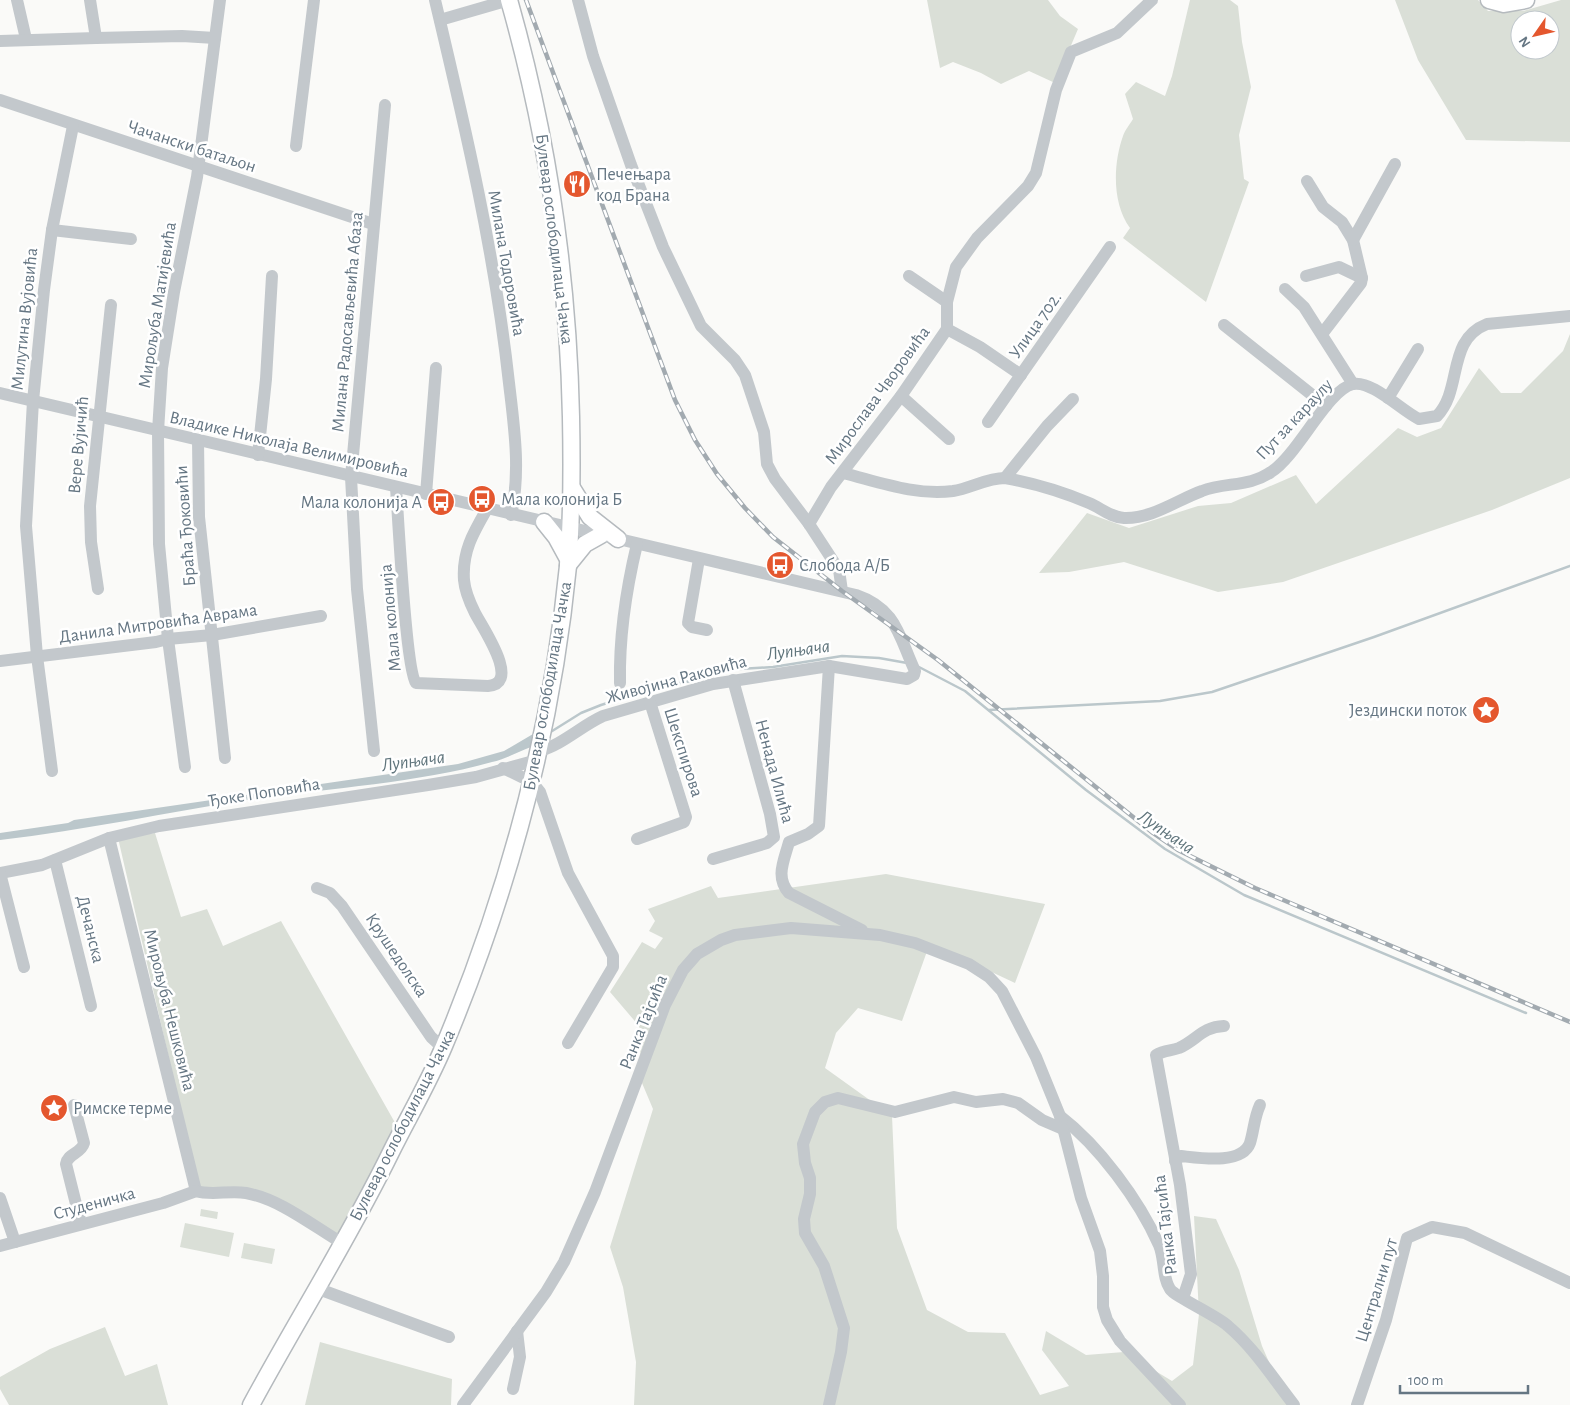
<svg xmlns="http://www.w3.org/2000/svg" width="1570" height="1405" font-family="'Alegreya Sans',sans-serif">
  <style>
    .green { fill: #dadfd7; fill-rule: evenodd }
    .water { fill: #bbc7cb }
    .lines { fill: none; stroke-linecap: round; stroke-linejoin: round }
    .stream { stroke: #bbc7cb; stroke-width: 2.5 }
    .major-casing { stroke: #b5babe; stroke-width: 19 }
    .minor { stroke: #c3c8cc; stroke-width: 12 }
    .major { stroke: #fff; stroke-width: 16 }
    .rail-casing { stroke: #a2aab0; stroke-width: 4.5 }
    .rail { stroke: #fff; stroke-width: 2.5; stroke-dasharray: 8; stroke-linecap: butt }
    .labels { text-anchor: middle; stroke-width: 5; stroke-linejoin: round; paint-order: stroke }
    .street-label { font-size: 18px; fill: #657683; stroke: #fff }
    .poi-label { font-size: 18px; fill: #657683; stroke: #fff; text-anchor: start }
    .water-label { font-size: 19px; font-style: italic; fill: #60757c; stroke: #fff }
  </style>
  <rect width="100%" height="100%" fill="#fafaf8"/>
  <g class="green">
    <path d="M927 0H1048L1060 16 1078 29 1055 83 1029 71 1001 84 981 73 953 62 940 68Z"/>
    <path d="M1190 0H1230L1238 6 1242 42 1251 87 1239 135 1244 179 1249 182 1206 302 1123 238 1130 228C1112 204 1113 164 1123 136 1125 130 1130 124 1133 119L1125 94 1136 82 1165 96 1172 76Z"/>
    <path d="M1395 0H1478L1488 11H1523L1561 0H1570V142L1466 140 1418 60ZM1520 20H1550V50H1520Z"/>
    <path d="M1570 334V478L1492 510 1283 582 1218 592 1124 562 1069 572 1039 573 1087 513 1129 528 1198 506 1231 503 1296 475 1316 504 1398 428 1417 437 1441 428 1479 368 1501 393H1521L1563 351Z"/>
    <path d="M155 833 181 917 207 909 223 946 281 921 398 1128 339 1237 268 1194 199 1188 118 838Z"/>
    <path d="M886 874 1045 904 1015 983 930 943 902 1021 858 1008 836 1033 825 1068 892 1116 897 1228 927 1310 968 1332 1005 1333 1040 1395 1069 1386 1042 1350 1046 1331 1086 1355 1124 1352 1172 1381 1193 1365 1199 1314 1194 1216 1216 1219 1239 1270 1262 1346 1285 1399 1294 1405H634L636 1362 623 1287 610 1247 653 1109 642 1083 639 1026 610 992 642 942 655 949 663 938 649 931 655 921 648 909 711 886 718 898Z"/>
    <path d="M201 1209 218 1212 217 1219 200 1216Z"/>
    <path d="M185 1223 234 1233 229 1257 180 1247Z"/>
    <path d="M244 1243 275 1249 272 1264 241 1258Z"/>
    <path d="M105 1327 125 1376 157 1364 168 1405H9L0 1389V1377L50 1349Z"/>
    <path d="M320 1342 452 1379 451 1405H305Z"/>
  </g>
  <path class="water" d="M533 734 531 747C518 752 505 759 492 762 417 783 331 788 253 799 169 812 85 830 0 840V833L68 823 74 820 458 764 504 751Z"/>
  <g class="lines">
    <g class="stream">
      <path d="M919 667 965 691 1086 790 1165 849 1244 895 1526 1013"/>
      <path d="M989 710 1160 701 1212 692 1374 637 1570 566"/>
      <path d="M549 733 581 713 601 705 658 687 691 681 723 670 773 667 842 656 879 658 907 663"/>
    </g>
    <g class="major-casing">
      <g id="major">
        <path d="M1489 0 1504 4 1526 0"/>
        <path d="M572 488 590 517 618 539"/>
        <path d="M544 522 556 537 568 559"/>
        <path d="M568 565 585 544 601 535"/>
        <path d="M251 1405C297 1320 349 1238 391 1152 409 1116 429 1082 444 1046 508 893 552 731 568 566 572 517 572 466 571 417 568 275 548 137 509 0"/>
      </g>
    </g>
    <g class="minor">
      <path d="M17 0 26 39"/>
      <path d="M435 0C465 126 495 254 509 383 514 426 521 472 511 515"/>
      <path d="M578 0 593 56 631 165 663 247 701 326 735 360 745 375 764 432 767 464 775 479 809 524 839 570 842 591"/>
      <path d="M440 20 509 0"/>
      <path d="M96 38 182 36 215 38"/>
      <path d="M0 41 96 38 90 0"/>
      <path d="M0 100 373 224"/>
      <path d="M296 146 314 0"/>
      <path d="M1307 181 1323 207 1342 222 1353 240 1362 278 1361 283 1322 334"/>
      <path d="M52 230 131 239"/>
      <path d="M1353 240 1395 164"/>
      <path d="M909 276 947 302"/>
      <path d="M1306 276 1339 267 1362 278"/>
      <path d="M1285 289 1304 307 1353 384"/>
      <path d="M1224 325 1326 406"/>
      <path d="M947 329 980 347 1021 375"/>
      <path d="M0 393 856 595C897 609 899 637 915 671L914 675 907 679 829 666 713 684 603 716C581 726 562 745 539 751"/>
      <path d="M901 396 949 439"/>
      <path d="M1388 398 1418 349"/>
      <path d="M988 422 1110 247"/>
      <path d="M198 440 199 517 225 758"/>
      <path d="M258 455 266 379 272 276"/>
      <path d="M843 473C879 482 916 496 953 491 971 488 987 478 1005 478 1033 483 1063 492 1089 503 1101 508 1110 517 1124 518 1152 519 1177 500 1202 491 1225 482 1250 487 1271 472 1298 455 1327 390 1353 384 1372 380 1402 411 1419 419L1437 416C1463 389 1446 340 1487 324L1570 316"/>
      <path d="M1005 478 1047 426 1073 399"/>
      <path d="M396 487C398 515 406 671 416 683L488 686C522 684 482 627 475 613 470 603 465 592 464 580 462 552 473 533 487 509"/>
      <path d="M426 494 436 368"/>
      <path d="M809 524 831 487 901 396 947 329V302L956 267 977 238 1028 186 1036 173 1056 90 1071 52 1117 33 1152 0"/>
      <path d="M699 559 688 623 692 627 707 630"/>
      <path d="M98 589 91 542 90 506 111 305"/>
      <path d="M0 661 156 642 168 639 212 635 321 616"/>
      <path d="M829 666 819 826 808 834 789 842C784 861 775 877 789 893L862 930"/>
      <path d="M620 683C619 635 626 590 637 544"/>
      <path d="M374 751 357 589 351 477 385 105"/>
      <path d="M185 767 168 639 159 544 158 431 162 368 174 292 197 177 220 0"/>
      <path d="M503 768 532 782 540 792 568 873 613 956V967L568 1043"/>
      <path d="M52 771 37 656 26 526 33 401 44 290 52 230 73 126"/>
      <path d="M109 838 196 1191"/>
      <path d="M637 839 684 822 686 817 650 702"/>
      <path d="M713 859 767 843 774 837 770 814 733 680"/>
      <path d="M55 860 91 1006"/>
      <path d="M0 873 42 865 109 838 159 826 428 785 476 777 537 760"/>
      <path d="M0 873 24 967"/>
      <path d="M317 888 330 893 342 906 431 1037 443 1048"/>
      <path d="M74 1105 84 1143C81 1154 68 1153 66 1164L81 1224"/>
      <path d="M1060 1116C1099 1146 1139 1200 1159 1245 1165 1259 1162 1277 1170 1289 1175 1297 1216 1315 1228 1326 1254 1348 1273 1378 1294 1405"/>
      <path d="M1175 1161 1181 1156C1200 1158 1242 1165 1250 1143 1254 1130 1254 1118 1260 1105"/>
      <path d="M196 1191C212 1196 229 1190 246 1193 280 1199 313 1226 342 1243"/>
      <path d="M0 1198 15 1242"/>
      <path d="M0 1246 163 1203 196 1191"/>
      <path d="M316 1288 449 1337"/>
      <path d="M1183 1298 1191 1274 1180 1185 1156 1055C1164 1050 1171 1051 1179 1048 1197 1040 1202 1027 1224 1026"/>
      <path d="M513 1389 520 1357 517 1331"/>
      <path d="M463 1405 546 1292 564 1262 595 1192 665 1005 683 970 697 954 721 940 735 935 791 928 880 935 915 943 969 964 989 977 1002 991 1036 1057 1060 1116 1081 1198 1100 1251 1103 1276V1307L1107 1320 1120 1341 1180 1405"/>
      <path d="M829 1405 841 1352 844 1328 824 1266 805 1233 804 1219 810 1194V1178L805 1163 803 1144 815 1112 825 1102 838 1098 895 1112 954 1097 976 1102 1003 1099 1018 1103 1042 1120 1063 1129"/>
      <path d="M1357 1405 1386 1320 1407 1238 1432 1227 1465 1233 1570 1283"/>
    </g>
    <use href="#major" class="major"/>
    <g class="rail-casing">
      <path id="rail" d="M526 0 675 400 695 440 717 474 745 508 773 537 842 591 938 660 1153 833 1178 850 1255 888 1570 1022"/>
    </g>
    <use href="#rail" class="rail"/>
  </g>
  <defs>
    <g id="restaurant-disc" transform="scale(1.4375)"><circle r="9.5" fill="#e4572e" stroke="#fff"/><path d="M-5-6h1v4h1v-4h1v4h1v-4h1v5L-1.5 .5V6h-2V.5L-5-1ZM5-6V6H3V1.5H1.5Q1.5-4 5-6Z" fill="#fff"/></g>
    <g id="bus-disc" transform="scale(1.4375)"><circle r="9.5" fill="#e4572e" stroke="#fff"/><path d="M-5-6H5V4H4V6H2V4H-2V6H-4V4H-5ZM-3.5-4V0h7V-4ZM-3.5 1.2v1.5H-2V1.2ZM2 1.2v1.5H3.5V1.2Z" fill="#fff"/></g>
    <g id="sight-disc" transform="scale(1.4375)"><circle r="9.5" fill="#e4572e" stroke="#fff"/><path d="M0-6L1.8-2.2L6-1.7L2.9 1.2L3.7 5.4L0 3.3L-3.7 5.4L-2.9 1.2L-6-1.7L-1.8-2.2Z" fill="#fff"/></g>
  </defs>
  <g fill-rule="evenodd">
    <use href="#restaurant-disc" x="577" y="184"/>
    <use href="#bus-disc" x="482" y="499"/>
    <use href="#bus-disc" x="441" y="502"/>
    <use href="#bus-disc" x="780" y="565"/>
    <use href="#sight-disc" x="1486" y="710"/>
    <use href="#sight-disc" x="54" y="1108"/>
  </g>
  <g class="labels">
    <g class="street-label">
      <text transform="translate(192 146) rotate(18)" y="6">Чачански батаљон</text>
      <text transform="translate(555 239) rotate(83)" y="6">Булевар ослободилаца Чачка</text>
      <text transform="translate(507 263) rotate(80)" y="6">Милана Тодоровића</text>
      <text transform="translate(157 305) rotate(-81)" y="6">Мирољуба Матијевића</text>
      <text transform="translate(24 319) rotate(-84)" y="6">Милутина Вујовића</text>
      <text transform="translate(347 322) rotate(-85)" y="6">Милана Радосављевића Абаза</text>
      <text transform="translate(1035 325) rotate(-55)" y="6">Улица 702.</text>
      <text transform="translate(877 395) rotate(-54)" y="6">Мирослава Чворовића</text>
      <text transform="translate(1294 419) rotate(-47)" y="6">Пут за караулу</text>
      <text transform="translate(289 444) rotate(13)" y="6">Владике Николаја Велимировића</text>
      <text transform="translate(78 445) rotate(-85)" y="6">Вере Вујичић</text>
      <text transform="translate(185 526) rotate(-94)" y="6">Браћа Ђоковићи</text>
      <text transform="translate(390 618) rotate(-95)" y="6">Мала колонија</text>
      <text transform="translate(158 623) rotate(-8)" y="6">Данила Митровића Аврама</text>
      <text transform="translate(676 679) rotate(-15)" y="6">Живојина Раковића</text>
      <text transform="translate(547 686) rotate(-80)" y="6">Булевар ослободилаца Чачка</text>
      <text transform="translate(684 752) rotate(72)" y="6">Шекспирова</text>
      <text transform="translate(775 771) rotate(75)" y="6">Ненада Илића</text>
      <text transform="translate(264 792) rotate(-9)" y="6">Ђоке Поповића</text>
      <text transform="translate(91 929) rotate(76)" y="6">Дечанска</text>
      <text transform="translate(397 955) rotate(56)" y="6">Крушедолска</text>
      <text transform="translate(170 1010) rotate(76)" y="6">Мирољуба Нешковића</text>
      <text transform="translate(643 1022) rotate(-68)" y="6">Ранка Тајсића</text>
      <text transform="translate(402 1125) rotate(-63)" y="6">Булевар ослободилаца Чачка</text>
      <text transform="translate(94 1203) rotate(-15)" y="6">Студеничка</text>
      <text transform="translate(1165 1225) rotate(-97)" y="6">Ранка Тајсића</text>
      <text transform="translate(1376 1290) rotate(-73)" y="6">Централни пут</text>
    </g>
    <g class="poi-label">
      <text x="596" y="180">Печењара<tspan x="596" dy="21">код Брана</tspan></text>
      <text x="501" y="505">Мала колонија Б</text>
      <text x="422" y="508" text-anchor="end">Мала колонија А</text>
      <text x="799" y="571">Слобода А/Б</text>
      <text x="1467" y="716" text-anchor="end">Јездински поток</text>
      <text x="73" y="1114">Римске терме</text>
    </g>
    <g class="water-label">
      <text transform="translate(798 649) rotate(-8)" y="7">Лупњача</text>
      <text transform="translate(413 760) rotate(-8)" y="7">Лупњача</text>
      <text transform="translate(1167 831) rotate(34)" y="7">Лупњача</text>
    </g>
  </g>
  <g transform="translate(1535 35) rotate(236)"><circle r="24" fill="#ffffff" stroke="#c1c8cd"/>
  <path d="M0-4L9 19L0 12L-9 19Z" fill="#e4572e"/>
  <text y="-8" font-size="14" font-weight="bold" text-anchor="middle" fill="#657683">N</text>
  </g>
  <path d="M1400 1385v8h128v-8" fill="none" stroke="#657683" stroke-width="2.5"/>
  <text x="1408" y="1385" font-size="15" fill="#657683" stroke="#ffffff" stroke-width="4" paint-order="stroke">100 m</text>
</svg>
